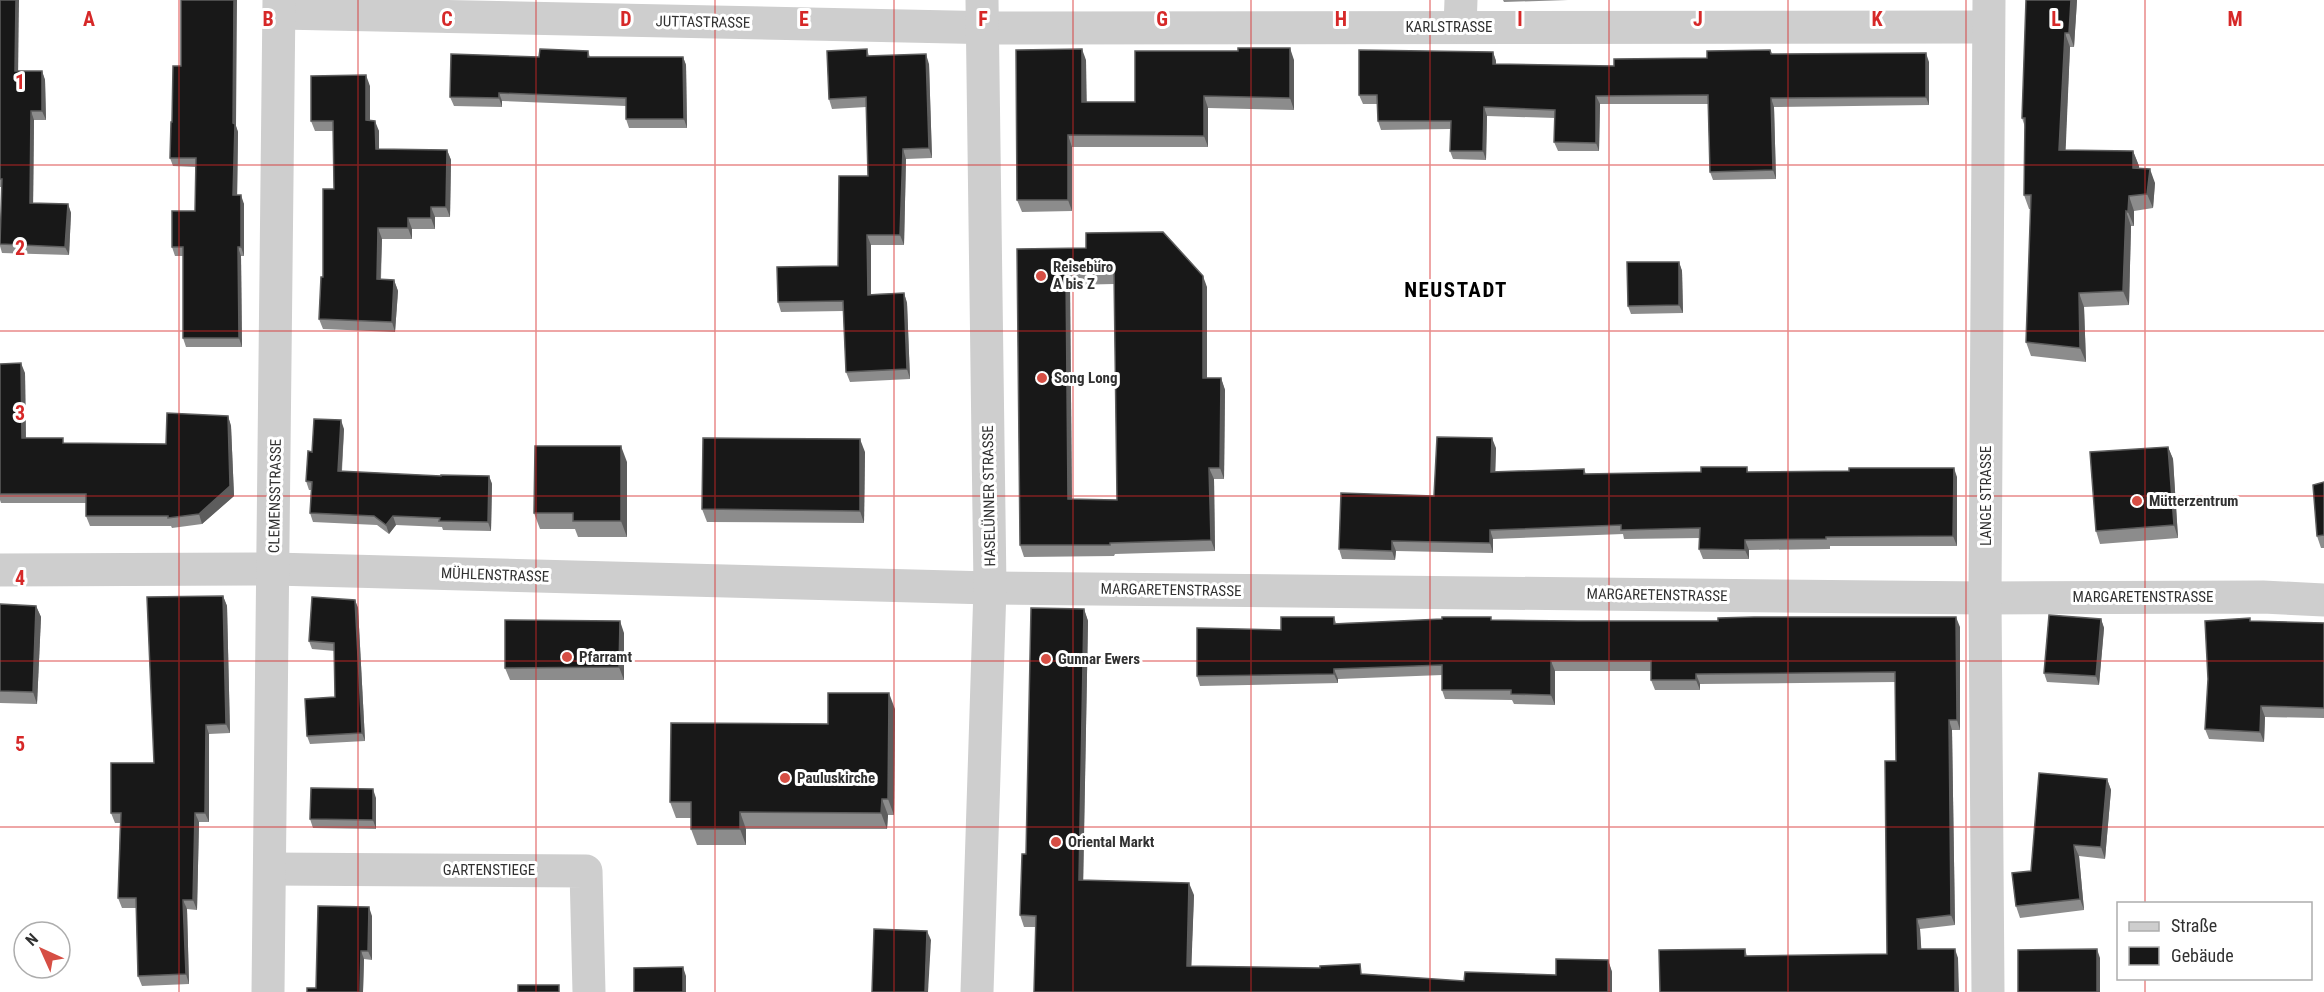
<svg xmlns="http://www.w3.org/2000/svg" width="2324" height="992" font-family="'Roboto Condensed',sans-serif">
  <style>
    .lines { fill: none; stroke-linecap: round; stroke-linejoin: round }
    .minor { stroke: #cecece; stroke-width: 33 }
    .wall { fill: #8c8c8c; fill-rule: evenodd }
    .shaded-wall { fill: #5d5d5d }
    .building { fill: #181818; stroke: #5d5d5d; stroke-width: 1.5; fill-rule: evenodd }
    .grid { fill: none; stroke: #d62828; stroke-width: 1.5; stroke-opacity: 0.55 }
    .poi-dot { fill: #d64e44; stroke: #fff; stroke-width: 2 }
    .labels { text-anchor: middle; stroke-width: 6; stroke-linejoin: round; paint-order: stroke }
    .street-label { font-size: 15px; fill: #313131; stroke: #fff }
    .poi-label { font-size: 15px; font-weight: bold; fill: #313131; stroke: #fff; text-anchor: start }
    .district-label { font-size: 21px; font-weight: bold; letter-spacing: 1.5px; fill: #000; stroke: #fff }
    .grid-label { font-size: 20px; text-anchor: middle; font-weight: bold; fill: #d62828; stroke: #fff; stroke-width: 6; stroke-linejoin: round; paint-order: stroke }
  </style>
  <rect width="100%" height="100%" fill="#fff"/>
  <g class="lines">
    <g class="minor">
      <path d="M280 13 1000 28 1988 27"/>
      <path d="M1460 27 1461 0"/>
      <path d="M0 570 274 569 990 588 1985 598 2263 597 2324 600"/>
      <path d="M270 869 586 871 589 992"/>
      <path d="M268 992 279 0"/>
      <path d="M977 992 990 588 982 0"/>
      <path d="M1988 992 1985 598 1989 0"/>
    </g>
  </g>
  <g class="wall">
    <path d="M0 0 18 71H42L45 80 46 120H34L33 203 68 204 71 213 69 255 2 253 0 246 2 187H0Z"/>
    <path d="M1503 0H1568L1504 2Z"/>
    <path d="M2026 0H2077L2074 47H2070L2065 150 2133 151 2139 166 2138 169 2155 183 2153 208 2134 211V226H2131L2129 305 2084 307 2086 362 2031 356 2026 342 2031 209H2029L2024 195 2025 127 2022 118Z"/>
    <path d="M867 49 869 56 929 64 932 158 906 159 904 245H871V294L904 293 907 303 910 379 850 382 846 372 843 311 781 312 778 302 838 266 868 176 866 107 832 109 829 99Z"/>
    <path d="M1770 50 1772 54 1929 62V105L1774 107 1776 179 1713 180 1710 172 1708 104H1600L1599 151H1558L1554 142 1555 118 1487 116 1486 160 1453 159 1450 151V129L1381 130 1378 121V104H1363L1359 95 1493 52 1496 61V64L1614 66 1707 58Z"/>
    <path d="M588 51 590 57H683L686 65 687 128H629L626 119V106L502 101V107L454 106 450 97 539 57Z"/>
    <path d="M1086 60V102H1135L1294 60V110L1208 108V147H1072V211L1022 212 1017 200Z"/>
    <path d="M181 66 236 126 238 132 237 195 244 204V256H241L242 347H186L183 338V256H175L172 247 195 211V167L173 166 170 158 172 122Z"/>
    <path d="M370 86V120L379 131V149L447 150 451 160 450 217H435V229H412V239H382L381 280H394L398 291 395 332 323 329 319 319 323 277 334 189 333 131H315L311 121Z"/>
    <path d="M1017 249 1207 287V378H1221L1225 390 1224 479H1214L1215 551 1115 554 1114 556 1024 557 1020 545ZM1114 284 1117 500 1072 499 1070 285Z"/>
    <path d="M1679 262 1682 271 1683 313 1631 314 1628 306Z"/>
    <path d="M0 364 25 373 26 438 65 443 166 444 228 416 231 426 234 496 202 524 172 528 171 526H90L86 516V503H1L0 500Z"/>
    <path d="M344 429 342 471 441 476H489L492 484 491 531 443 530 442 527 396 525 389 534 377 525 313 522 310 513 311 490H309L306 481 312 452Z"/>
    <path d="M2168 447 2173 459 2178 538 2100 544 2096 531Z"/>
    <path d="M1496 448 1495 472 1584 469 1586 474 1701 472 1747 467 1748 472 1957 477V546H1830V549L1749 550V559H1703L1699 549 1700 538 1624 539 1623 534 1493 539V553L1396 551 1395 560 1342 559 1339 549 1434 496Z"/>
    <path d="M865 452 864 523 707 522 702 509Z"/>
    <path d="M627 462V537H578L575 529H540L534 513Z"/>
    <path d="M2324 482V548H2321L2317 536Z"/>
    <path d="M223 596 227 606 230 733 209 734V822H199L197 910 187 909 189 984 142 986 138 976 136 908H122L118 898 120 823H115L111 813 154 763Z"/>
    <path d="M355 600 358 608 365 741 310 744 307 736 335 697V651L312 649 309 641Z"/>
    <path d="M0 604 36 606 41 617 37 704 0 703Z"/>
    <path d="M1084 609 1088 621 1083 881 1194 895 1191 966 1364 974 1464 981 1556 975 1608 960 1612 972V992H1034L1036 927H1024L1020 915 1026 854Z"/>
    <path d="M1334 617 1336 623 1492 620 1960 627V730H1952L1955 925 1920 929 1921 949 1958 958 1660 992 1745 949 1747 956 1887 954 1896 761 1895 682 1700 684V690H1655L1651 680V671H1555V705L1514 704 1512 700 1445 699 1442 690V675L1338 679V683L1200 686 1197 676 1281 630Z"/>
    <path d="M2101 619 2104 628 2099 685 2047 682 2044 673Z"/>
    <path d="M2251 621 2324 623V718L2265 717 2264 742 2209 739 2205 729Z"/>
    <path d="M624 633V680H510L505 668Z"/>
    <path d="M895 709 894 815H888L887 829H746V845H697L691 829V818H676L670 802 828 724Z"/>
    <path d="M2107 779 2111 790 2105 859 2079 856 2084 910 2020 918 2016 906 2031 871Z"/>
    <path d="M376 798V829L313 828 310 819Z"/>
    <path d="M372 916V960L364 959 363 992 316 988Z"/>
  </g>
  <g class="shaded-wall">
    <path d="M16 0H19L18 80 15 71Z"/>
    <path d="M234 0H237L236 126 238 132 237 204 233 195V123Z"/>
    <path d="M2071 0H2077L2074 47 2069 33Z"/>
    <path d="M2065 33 2070 47 2065 165 2059 150Z"/>
    <path d="M1290 48 1294 60V110L1290 98Z"/>
    <path d="M1082 49 1086 60 1087 113 1082 102Z"/>
    <path d="M1493 52 1496 61V73L1493 64Z"/>
    <path d="M1926 53 1929 62V105L1926 97Z"/>
    <path d="M926 54 929 64 932 158 929 148Z"/>
    <path d="M683 57 686 65 687 128 684 119Z"/>
    <path d="M42 71 45 80 46 120 42 111Z"/>
    <path d="M366 75 370 86V131L366 120Z"/>
    <path d="M499 93 502 101V107L499 98Z"/>
    <path d="M1204 96 1208 108V147L1204 136Z"/>
    <path d="M1596 96 1600 104 1599 151 1596 143Z"/>
    <path d="M1771 98 1774 107 1776 179 1773 170Z"/>
    <path d="M1484 107 1487 116 1486 160 1483 151Z"/>
    <path d="M31 111 34 120 33 211 30 203Z"/>
    <path d="M375 121 379 131V159L376 149Z"/>
    <path d="M1068 135 1072 147V211L1068 200Z"/>
    <path d="M903 149 906 159 904 245 900 235Z"/>
    <path d="M447 150 451 160 450 217 446 207Z"/>
    <path d="M2133 151 2139 166 2138 183 2133 168Z"/>
    <path d="M2150 169 2155 183 2153 208 2147 194Z"/>
    <path d="M241 195 244 204V256L241 247Z"/>
    <path d="M2129 196 2134 211V226L2128 212Z"/>
    <path d="M68 204 71 213 69 255 65 247Z"/>
    <path d="M431 207 435 217V229L431 218Z"/>
    <path d="M2126 211 2131 226 2129 305 2123 291Z"/>
    <path d="M408 218 412 229V239L408 228Z"/>
    <path d="M378 228 382 239 380 290 377 279Z"/>
    <path d="M867 235 871 245V304L868 295Z"/>
    <path d="M238 247 241 256 242 347 239 338Z"/>
    <path d="M1679 262 1682 271 1683 313 1679 305Z"/>
    <path d="M1066 273 1070 285 1072 511 1068 499Z"/>
    <path d="M1203 276 1207 287V390L1203 378Z"/>
    <path d="M394 280 398 291 395 332 392 322Z"/>
    <path d="M904 293 907 303 910 379 907 369Z"/>
    <path d="M2079 293 2084 307 2086 362 2080 348Z"/>
    <path d="M21 363 25 373 26 448 22 438Z"/>
    <path d="M1221 378 1225 390 1224 479 1220 468Z"/>
    <path d="M228 416 231 426 234 496 202 524 199 514Z"/>
    <path d="M341 420 344 429 341 480 338 471Z"/>
    <path d="M1492 438 1496 448 1495 482 1491 472Z"/>
    <path d="M860 439 865 452 864 523 860 511Z"/>
    <path d="M621 446 627 462V537L621 521Z"/>
    <path d="M2168 447 2173 459 2178 538 2174 525Z"/>
    <path d="M1209 468 1214 479 1215 551 1211 540Z"/>
    <path d="M1954 468 1957 477V546L1953 536Z"/>
    <path d="M489 476 492 484 491 531 488 522Z"/>
    <path d="M393 516 396 525 389 534 386 525Z"/>
    <path d="M1490 530 1493 539V553L1490 543Z"/>
    <path d="M1745 540 1749 550V559L1745 550Z"/>
    <path d="M1392 541 1396 551 1395 560 1392 551Z"/>
    <path d="M223 596 227 606 230 733 226 724Z"/>
    <path d="M355 600 358 608 365 741 362 733Z"/>
    <path d="M36 606 41 617 37 704 33 692Z"/>
    <path d="M1084 609 1088 621 1083 892 1079 880Z"/>
    <path d="M1956 617 1960 627V730L1957 720Z"/>
    <path d="M2101 619 2104 628 2099 685 2096 676Z"/>
    <path d="M620 621 624 633V680L619 667Z"/>
    <path d="M1551 661 1555 671V705L1551 695Z"/>
    <path d="M1334 669 1338 679V683L1334 674Z"/>
    <path d="M1696 674 1700 684V690L1696 680Z"/>
    <path d="M889 693 895 709 894 815 888 799Z"/>
    <path d="M2261 706 2265 717 2264 742 2260 732Z"/>
    <path d="M1949 720 1952 730 1955 925 1951 915Z"/>
    <path d="M206 725 209 734V822L205 813Z"/>
    <path d="M2107 779 2111 790 2105 859 2101 847Z"/>
    <path d="M373 789 376 798V829L373 820Z"/>
    <path d="M882 799 888 815 887 829 881 813Z"/>
    <path d="M740 812 746 829V845L740 829Z"/>
    <path d="M195 813 199 822 197 910 193 900Z"/>
    <path d="M2074 845 2079 856 2084 910 2080 899Z"/>
    <path d="M1189 883 1194 895 1191 977 1187 966Z"/>
    <path d="M183 900 187 909 189 984 186 974Z"/>
    <path d="M369 907 372 916V960L368 951Z"/>
    <path d="M1917 919 1920 929 1922 959 1918 949Z"/>
    <path d="M927 931 931 940 928 992H925Z"/>
    <path d="M1955 949 1958 958 1959 992H1955Z"/>
    <path d="M2097 949 2100 958V992H2097Z"/>
    <path d="M361 951 364 959 363 992H360Z"/>
    <path d="M1608 960 1612 972V992H1608Z"/>
    <path d="M683 967 686 976V992H683Z"/>
  </g>
  <g class="building">
    <path d="M0 0H16L15 71H42V111H31L30 203 68 204 65 247 0 244 2 179H0Z"/>
    <path d="M181 0H234L233 123 235 124 233 195H241V247H238L239 338H183V247H172V211H195L196 158H170L171 122H172L173 66H181Z"/>
    <path d="M2026 0H2071L2069 33H2065L2059 150 2133 151V168L2150 169 2147 194 2129 196 2128 212 2126 211 2123 291 2079 293 2080 348 2026 342 2031 195H2024L2025 118H2022Z"/>
    <path d="M1238 48H1290V98L1204 96V136L1068 135V200H1017L1016 50 1082 49V102H1135V51H1238Z"/>
    <path d="M540 49 588 51V57H683L684 119H626V98L499 93V98L450 97 451 54 539 57Z"/>
    <path d="M867 49V56L926 54 929 148 903 149 900 235H867L868 295 904 293 907 369 846 372 843 301 778 302 777 267 838 266 839 176H868L866 97 829 99 827 51Z"/>
    <path d="M1359 50 1493 52V64L1614 66V59L1707 58V51L1770 50 1771 54 1926 53V97L1771 98 1773 170 1710 172 1708 95 1596 96V143L1554 142 1555 110 1484 107 1483 151H1450L1451 121H1378L1377 95H1359Z"/>
    <path d="M366 75V120L375 121 376 149 447 150 446 207H431V218H408V228H378L377 279 394 280 392 322 319 319 321 277H323V189H334L333 121H311V76Z"/>
    <path d="M1163 232 1203 276V378H1221L1220 468H1209L1211 540 1110 543V545H1020L1017 249 1086 248V233ZM1066 273H1114L1117 500 1068 499Z"/>
    <path d="M1627 262H1679V305L1628 306Z"/>
    <path d="M21 363 22 438H63V443L166 444 167 413 228 416 230 486 199 514 168 518V516H86V494H0V364Z"/>
    <path d="M314 419 341 420 338 471 441 476V475L489 476 488 522 439 521 440 518 393 516 386 525 374 516 310 513 312 482 306 481 308 451 312 452Z"/>
    <path d="M1437 437 1492 438 1491 472 1584 469V474L1701 472V467H1747V472L1849 471V468H1954L1953 536 1826 537V539L1745 540V550L1699 549 1700 528 1621 530V525L1490 530V543L1392 541V551L1339 549 1341 493 1434 496Z"/>
    <path d="M703 438 860 439V511L702 509Z"/>
    <path d="M535 446H621V521H573V513H534Z"/>
    <path d="M2168 447 2174 525 2096 531 2090 452Z"/>
    <path d="M2324 482V535L2317 536 2313 485Z"/>
    <path d="M223 596 226 724 206 725 205 813H195L193 900H183L186 974 138 976 136 898H118L121 813H111V763H154L147 597Z"/>
    <path d="M312 597 355 600 362 733 307 736 305 699 335 697 334 643 309 641Z"/>
    <path d="M0 604 36 606 33 692 0 691Z"/>
    <path d="M1031 608 1084 609 1079 880 1189 883 1187 966 1320 968V966L1360 964 1361 974 1464 981 1465 972 1556 975V959L1608 960V992H1034L1036 916 1020 915 1022 854H1026Z"/>
    <path d="M2049 615 2101 619 2096 676 2044 673Z"/>
    <path d="M1281 617H1334V624L1442 619V617H1491V620L1578 621H1718V618L1754 617H1956L1957 720H1949L1951 915 1917 919 1918 949H1955V992H1660L1659 950 1745 949V956L1887 954 1885 761H1896L1895 672 1696 674V680H1651V661H1551V695L1511 694V690H1442V665L1334 669V674L1197 676V628L1281 630Z"/>
    <path d="M2250 618V621L2324 623V708L2261 706 2260 732 2205 729 2208 679 2205 621Z"/>
    <path d="M505 620 620 621 619 667 505 668Z"/>
    <path d="M828 693H889L888 799H882L881 813 740 812V829H691V802H670L671 723 828 724Z"/>
    <path d="M2039 773 2107 779 2101 847 2074 845 2080 899 2016 906 2012 873 2031 871Z"/>
    <path d="M311 788 373 789V820L310 819Z"/>
    <path d="M318 906 369 907 368 951H361L360 992H307V988H316Z"/>
    <path d="M874 929 927 931 925 992H872Z"/>
    <path d="M2097 949V992H2018V950Z"/>
    <path d="M683 967V992H634V968Z"/>
    <rect x="518" y="985" width="41" height="7"/>
  </g>
  <path class="grid" d="M179 0V992M358 0V992M536 0V992M715 0V992M894 0V992M1073 0V992M1251 0V992M1430 0V992M1609 0V992M1788 0V992M1966 0V992M2145 0V904M0 165H2324M0 331H2324M0 496H2324M0 661H2324M0 827H2324M2145 978V992"/>
  <g class="poi-dot">
    <circle cx="1041" cy="276" r="6"/>
    <circle cx="1042" cy="378" r="6"/>
    <circle cx="2137" cy="501" r="6"/>
    <circle cx="567" cy="657" r="6"/>
    <circle cx="1046" cy="659" r="6"/>
    <circle cx="785" cy="778" r="6"/>
    <circle cx="1056" cy="842" r="6"/>
  </g>
  <g class="labels">
    <g class="street-label">
      <text transform="translate(703 22) rotate(1)" y="5">JUTTASTRASSE</text>
      <text x="1449" y="32">KARLSTRASSE</text>
      <text transform="translate(275 496) rotate(-89)" y="5">CLEMENSSTRASSE</text>
      <text transform="translate(989 496) rotate(-91)" y="5">HASELÜNNER STRASSE</text>
      <text transform="translate(1986 496) rotate(-90)" y="5">LANGE STRASSE</text>
      <text transform="translate(495 575) rotate(2)" y="5">MÜHLENSTRASSE</text>
      <text transform="translate(1171 590) rotate(1)" y="5">MARGARETENSTRASSE</text>
      <text transform="translate(1657 595) rotate(1)" y="5">MARGARETENSTRASSE</text>
      <text x="2143" y="602">MARGARETENSTRASSE</text>
      <text x="489" y="875">GARTENSTIEGE</text>
    </g>
    <g class="poi-label">
      <text x="1053" y="272">Reisebüro<tspan x="1053" dy="17">A bis Z</tspan></text>
      <text x="1054" y="383">Song Long</text>
      <text x="2149" y="506">Mütterzentrum</text>
      <text x="579" y="662">Pfarramt</text>
      <text x="1058" y="664">Gunnar Ewers</text>
      <text x="797" y="783">Pauluskirche</text>
      <text x="1068" y="847">Oriental Markt</text>
    </g>
    <g class="district-label">
      <text x="1456" y="297">NEUSTADT</text>
    </g>
  </g>
  <g class="grid-label">
    <text x="89" y="26">A</text>
    <text x="268" y="26">B</text>
    <text x="447" y="26">C</text>
    <text x="626" y="26">D</text>
    <text x="804" y="26">E</text>
    <text x="983" y="26">F</text>
    <text x="1162" y="26">G</text>
    <text x="1341" y="26">H</text>
    <text x="1520" y="26">I</text>
    <text x="1698" y="26">J</text>
    <text x="1877" y="26">K</text>
    <text x="2056" y="26">L</text>
    <text x="2235" y="26">M</text>
    <text x="20" y="89">1</text>
    <text x="20" y="255">2</text>
    <text x="20" y="420">3</text>
    <text x="20" y="585">4</text>
    <text x="20" y="751">5</text>
  </g>
  <rect x="2117" y="902" width="195" height="78" fill="#ffffff" stroke="#adadad" stroke-width="1.5"/>
  <rect x="2129" y="922" width="30" height="9" fill="#cecece" stroke="#adadad" stroke-width="1.5"/>
  <text x="2171" y="932" font-size="18" fill="#313131">Straße</text>
  <rect x="2129" y="947" width="30" height="18" fill="#181818" stroke="#adadad" stroke-width="1.5"/>
  <text x="2171" y="962" font-size="18" fill="#313131">Gebäude</text>
  <g transform="translate(42 950) rotate(315)"><circle r="28" fill="#ffffff" stroke="#adadad" stroke-width="1.5"/>
  <path d="M0-4.5L10 22L0 15L-10 22Z" fill="#d64e44"/>
  <text y="-9" font-size="16" font-weight="bold" text-anchor="middle" fill="#313131">N</text>
  </g>
</svg>
